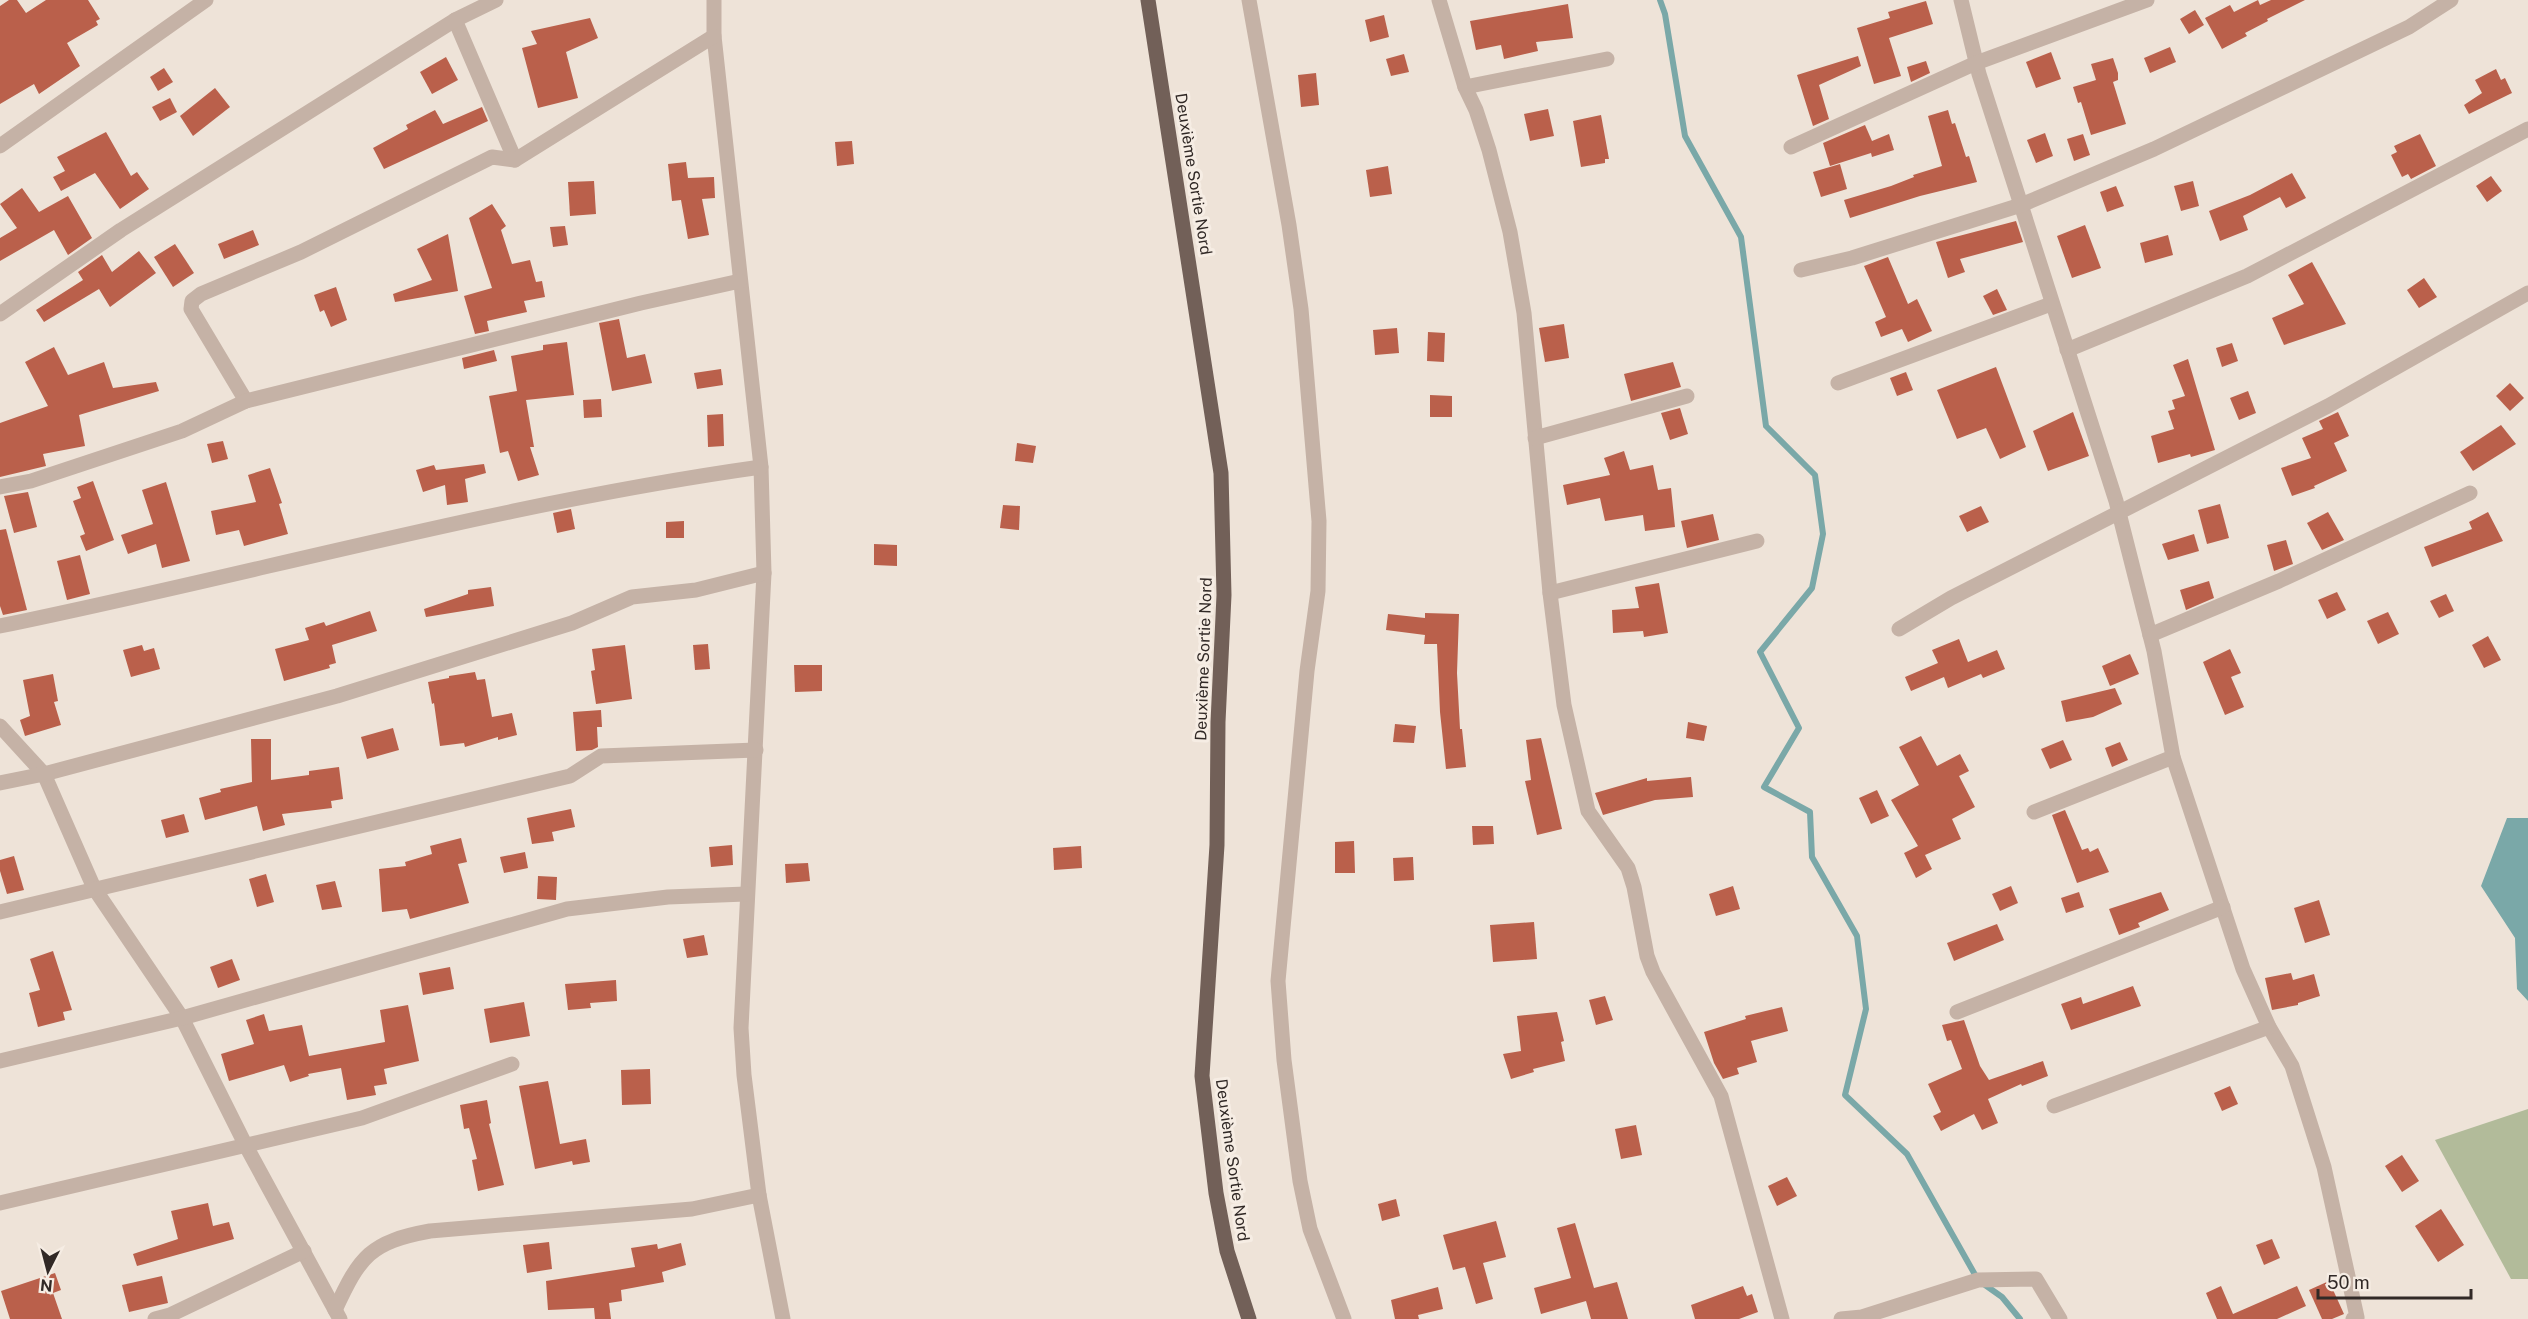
<svg xmlns="http://www.w3.org/2000/svg" width="2528" height="1319" font-family="'Public Sans',sans-serif">
  <style>
    .green { fill: #b2bb9a }
    .water { fill: #7aa8a8 }
    .lines { fill: none; stroke-linecap: round; stroke-linejoin: round }
    .stream { stroke: #7aa8a8; stroke-width: 6 }
    .building { fill: #ba604b }
    .minor { stroke: #c5b2a6; stroke-width: 15 }
    .primary { stroke: #726058; stroke-width: 15 }
    .labels { text-anchor: middle; stroke-width: 6; stroke-linejoin: round; paint-order: stroke }
    .street-label { font-size: 16px; fill: #312926; stroke: #f6ede4 }
  </style>
  <rect width="100%" height="100%" fill="#eee3d8"/>
  <path class="green" d="M2528 1109V1279H2511L2435 1140Z"/>
  <path class="water" d="M2507 818H2528V1001L2517 989 2515 938 2481 886Z"/>
  <g class="lines">
    <path class="stream" d="M1660 0 1665 14 1685 136 1741 237 1766 426 1815 475 1823 534 1812 588 1760 652 1799 728 1764 787 1810 812 1812 857 1857 936 1866 1009 1845 1095 1907 1154 1978 1280 2002 1297 2020 1319"/>
  </g>
  <g class="building">
    <path d="M9 0H17L26 13 46 0H88L100 19 96 21 98 25 67 43 80 66 39 94 34 84 0 104V6Z"/>
    <path d="M2258 0 2260 5 2271 0H2305L2267 19 2268 21 2245 33 2247 36 2222 49 2205 18 2230 5 2234 12Z"/>
    <path d="M1926 1 1933 24 1889 38 1901 76 1874 84 1857 28 1890 18 1888 12Z"/>
    <path d="M1568 4 1573 38 1536 42 1538 51 1504 59 1501 45 1476 50 1470 21Z"/>
    <path d="M2195 10 2204 25 2189 34 2180 19Z"/>
    <path d="M1384 15 1389 37 1370 42 1365 20Z"/>
    <path d="M590 18 598 38 566 52 578 98 538 108 522 48 537 44 531 31Z"/>
    <path d="M2170 47 2176 62 2150 73 2144 58Z"/>
    <path d="M2051 52 2061 79 2036 88 2026 62Z"/>
    <path d="M1404 54 1409 72 1391 76 1386 59Z"/>
    <path d="M1858 56 1861 66 1819 85 1829 119 1813 126 1797 75Z"/>
    <path d="M446 57 458 80 432 94 420 72Z"/>
    <path d="M2113 58 2118 73V80L2113 82 2126 124 2091 135 2081 102 2078 103 2073 87 2096 80 2091 64Z"/>
    <path d="M1926 61 1930 73 1911 82 1907 67Z"/>
    <path d="M164 68 173 82 158 91 150 77Z"/>
    <path d="M2496 69 2501 80 2505 78 2512 93 2469 114 2464 105 2482 93 2475 80Z"/>
    <path d="M1316 73 1319 105 1301 107 1298 75Z"/>
    <path d="M215 88 230 107 193 136 180 116Z"/>
    <path d="M170 98 177 112 160 121 152 107Z"/>
    <path d="M482 107 488 121 384 169 373 148 408 129 406 125 435 110 443 124Z"/>
    <path d="M1548 109 1554 136 1530 141 1524 114Z"/>
    <path d="M1948 110 1952 124 1955 123 1966 157 1969 156 1977 182 1920 196 1850 218 1844 200 1891 186 1914 177 1913 175 1942 166 1928 116Z"/>
    <path d="M1601 115 1609 159H1605V163L1581 167 1573 121Z"/>
    <path d="M1865 125 1872 141 1889 134 1894 150 1872 157 1871 153 1830 166 1823 143Z"/>
    <path d="M106 132 131 176 137 172 149 189 120 209 95 173 61 191 53 177 65 171 57 157Z"/>
    <path d="M2045 133 2053 156 2036 163 2027 140Z"/>
    <path d="M2083 134 2090 155 2074 161 2067 139Z"/>
    <path d="M2420 134 2436 166 2411 179 2408 174 2402 177 2391 155 2397 152 2394 146Z"/>
    <path d="M852 141 854 164 837 166 835 142Z"/>
    <path d="M686 162 688 178 714 177 715 198 702 199 709 235 688 239 681 200 672 201 668 164Z"/>
    <path d="M1840 164 1847 189 1821 197 1813 172Z"/>
    <path d="M1388 166 1392 194 1370 197 1366 170Z"/>
    <path d="M2292 173 2306 198 2286 208 2280 197 2243 216 2248 230 2220 241 2209 211 2250 195Z"/>
    <path d="M2491 176 2502 191 2487 202 2476 186Z"/>
    <path d="M594 181 596 214 570 216 568 182Z"/>
    <path d="M2193 181 2199 206 2181 211 2174 186Z"/>
    <path d="M2116 186 2124 206 2107 212 2100 192Z"/>
    <path d="M22 188 39 212 68 196 92 238 68 255 54 230 0 261V238L17 228 0 204Z"/>
    <path d="M492 204 506 226 501 230 512 264 530 260 536 282 542 281 545 297 524 301 527 312 487 321 489 331 475 334 464 296 492 288 469 218Z"/>
    <path d="M2016 221 2023 242 1960 259 1965 272 1948 278 1936 242Z"/>
    <path d="M2085 225 2101 268 2072 278 2057 236Z"/>
    <path d="M565 226 568 245 553 247 550 227Z"/>
    <path d="M253 230 259 245 224 259 218 244Z"/>
    <path d="M448 234 458 291 395 302 393 294 432 280 417 249Z"/>
    <path d="M2168 235 2173 255 2145 263 2140 243Z"/>
    <path d="M175 244 194 273 173 287 154 257Z"/>
    <path d="M139 251 156 273 110 307 99 289 44 322 36 310 83 280 78 272 102 255 112 272Z"/>
    <path d="M1888 257 1908 304 1917 299 1932 331 1908 342 1902 329 1881 337 1875 322 1886 317 1864 266Z"/>
    <path d="M2312 262 2346 324 2284 345 2272 318 2304 304 2288 275Z"/>
    <path d="M2424 278 2437 297 2419 308 2407 290Z"/>
    <path d="M336 287 347 320 331 327 324 310 320 312 314 295Z"/>
    <path d="M1997 289 2007 310 1993 315 1983 296Z"/>
    <path d="M619 319 627 358 645 354 652 383 612 391 599 323Z"/>
    <path d="M1564 324 1569 358 1545 362 1539 328Z"/>
    <path d="M1397 328 1399 353 1375 355 1373 330Z"/>
    <path d="M1428 332 1445 333 1444 362 1427 361Z"/>
    <path d="M567 342 574 395 526 400 534 447H530L539 475 518 481 508 451 500 453 489 396 517 391 511 356 543 350V345Z"/>
    <path d="M2232 343 2238 361 2222 367 2216 348Z"/>
    <path d="M54 347 68 375 104 362 113 388 156 382 159 391 79 415 85 446 43 454 46 466 0 477V423L48 406 25 362Z"/>
    <path d="M494 350 497 361 464 369 462 358Z"/>
    <path d="M2188 359 2215 450 2191 457 2190 454 2158 463 2151 436 2174 429 2168 411 2175 409 2172 400 2185 396 2173 365Z"/>
    <path d="M1673 362 1681 387 1631 401 1624 374Z"/>
    <path d="M1996 367 2026 447 2000 459 1986 428 1957 439 1937 390Z"/>
    <path d="M721 369 723 385 697 389 694 373Z"/>
    <path d="M1906 372 1913 390 1897 396 1890 378Z"/>
    <path d="M2510 383 2524 398 2510 411 2496 396Z"/>
    <path d="M2248 391 2256 413 2239 420 2230 398Z"/>
    <path d="M1430 395 1452 396V417H1430Z"/>
    <path d="M601 399 602 417 584 418 583 400Z"/>
    <path d="M1680 408 1688 434 1670 440 1661 413Z"/>
    <path d="M2073 412 2089 456 2048 471 2033 431Z"/>
    <path d="M2338 412 2349 436 2334 443 2347 471 2314 486 2315 488 2292 496 2281 468 2311 458 2302 438 2323 429 2319 421Z"/>
    <path d="M723 414 724 446 708 447 707 415Z"/>
    <path d="M2501 425 2516 444 2473 471 2460 452Z"/>
    <path d="M223 441 228 459 212 463 207 444Z"/>
    <path d="M1017 443 1036 446 1033 463 1015 461Z"/>
    <path d="M1624 451 1630 470 1653 465 1658 490 1671 488 1675 527 1645 531 1643 515 1605 521 1600 498 1567 505 1563 485 1610 475 1604 458Z"/>
    <path d="M484 464 486 473 465 479 468 502 447 505 445 485 423 492 416 470 434 465 436 470Z"/>
    <path d="M270 468 282 503 279 504 288 534 244 546 239 530 216 535 211 511 256 502 248 475Z"/>
    <path d="M93 481 114 540 86 551 80 536 85 534 73 501 81 498 77 487Z"/>
    <path d="M166 482 190 561 162 568 156 544 128 554 121 535 153 524 142 490Z"/>
    <path d="M28 492 37 527 14 533 4 496Z"/>
    <path d="M2220 504 2229 538 2207 544 2198 510Z"/>
    <path d="M1003 505 1020 506 1019 530 1000 528Z"/>
    <path d="M1981 506 1989 522 1967 532 1959 516Z"/>
    <path d="M571 509 575 529 557 533 553 513Z"/>
    <path d="M2328 512 2344 540 2322 550 2307 523Z"/>
    <path d="M2488 512 2503 541 2432 567 2424 547 2472 529 2469 522Z"/>
    <path d="M1713 514 1719 540 1687 548 1681 521Z"/>
    <path d="M684 521V538H666V522Z"/>
    <path d="M6 529 27 610 3 615 0 606V530Z"/>
    <path d="M2194 534 2199 551 2168 560 2162 544Z"/>
    <path d="M2286 540 2293 564 2274 571 2267 545Z"/>
    <path d="M874 544 897 545V566L874 565Z"/>
    <path d="M80 555 90 594 67 600 57 561Z"/>
    <path d="M2209 581 2214 598 2186 610 2180 590Z"/>
    <path d="M1659 583 1668 633 1644 637 1643 631 1613 633 1612 610 1639 608 1635 587Z"/>
    <path d="M491 587 494 606 426 617 424 609 468 594V590Z"/>
    <path d="M2337 592 2346 610 2327 619 2318 600Z"/>
    <path d="M2446 594 2454 611 2439 618 2430 601Z"/>
    <path d="M370 611 377 631 332 645 336 663 329 665 330 668 284 681 275 649 309 640 305 628 324 622 326 626Z"/>
    <path d="M2388 612 2399 634 2378 644 2367 621Z"/>
    <path d="M1425 613 1459 614 1457 673 1460 729H1462L1466 767 1446 769 1440 712 1437 644H1424L1425 635 1386 630 1388 614 1425 618Z"/>
    <path d="M2488 636 2501 660 2484 668 2472 645Z"/>
    <path d="M1959 639 1968 662 1997 650 2005 669 1983 678 1981 674 1948 688 1944 677 1911 691 1905 677 1938 663 1932 650Z"/>
    <path d="M708 644 710 669 695 670 693 645Z"/>
    <path d="M142 645 144 651 154 648 160 669 131 677 123 650Z"/>
    <path d="M625 645 632 699 596 704 591 671 595 670 592 649Z"/>
    <path d="M2230 649 2241 673 2231 677 2244 707 2225 715 2203 662Z"/>
    <path d="M2130 654 2139 674 2110 686 2102 666Z"/>
    <path d="M794 665H822V691L795 692Z"/>
    <path d="M475 672 477 680 485 679 492 717 512 713 517 735 498 740V737L465 747 464 743 440 746 434 703 432 704 428 682 449 678V676Z"/>
    <path d="M53 674 58 701 54 702 61 725 25 736 20 720 30 716 23 680Z"/>
    <path d="M2115 688 2122 704 2093 717 2066 722 2061 701Z"/>
    <path d="M601 710 602 727H597L598 747 592 750 576 751 573 712Z"/>
    <path d="M1688 722 1707 726 1704 741 1686 738Z"/>
    <path d="M1395 724 1416 726 1414 743 1393 742Z"/>
    <path d="M393 728 399 750 367 759 361 737Z"/>
    <path d="M1921 736 1937 766 1960 754 1969 771 1959 776 1975 807 1952 819 1961 839 1925 855 1932 869 1916 878 1904 853 1918 846 1891 800 1919 785 1899 747Z"/>
    <path d="M1541 738 1562 829 1537 835 1525 781 1531 780 1526 740Z"/>
    <path d="M251 739H271V780L309 775V771L339 767 343 799 331 801 332 808 282 814 285 825 263 831 257 806 205 820 199 798 221 792 220 789 252 782Z"/>
    <path d="M2063 740 2072 760 2050 769 2041 749Z"/>
    <path d="M2120 742 2128 760 2112 767 2105 748Z"/>
    <path d="M1691 777 1693 797 1655 800 1603 815 1595 793 1647 778V781Z"/>
    <path d="M1877 790 1889 816 1871 824 1859 798Z"/>
    <path d="M571 809 575 827 552 832 554 841 532 844 527 818Z"/>
    <path d="M2065 810 2082 850 2088 848 2090 852 2098 848 2109 872 2077 883 2052 815Z"/>
    <path d="M184 814 189 832 166 838 161 820Z"/>
    <path d="M1472 826H1493L1494 844 1473 845Z"/>
    <path d="M461 838 467 862 458 864 469 903 410 919 407 909 382 912 379 869 406 866 405 862 432 854 430 846Z"/>
    <path d="M1354 841 1355 873H1335V842Z"/>
    <path d="M732 845 733 865 711 867 709 847Z"/>
    <path d="M1081 846 1082 868 1054 870 1053 848Z"/>
    <path d="M525 852 528 868 504 873 500 857Z"/>
    <path d="M14 856 24 890 7 894 0 871V860Z"/>
    <path d="M1413 857 1414 880 1394 881 1393 858Z"/>
    <path d="M808 863 810 881 786 883 785 864Z"/>
    <path d="M266 874 274 902 257 907 249 879Z"/>
    <path d="M538 876 557 877 556 900 537 899Z"/>
    <path d="M335 881 342 907 322 910 316 885Z"/>
    <path d="M1733 886 1740 909 1716 916 1709 894Z"/>
    <path d="M2011 886 2018 903 2000 911 1992 894Z"/>
    <path d="M2079 892 2084 907 2066 913 2061 898Z"/>
    <path d="M2161 892 2169 910 2138 923 2140 927 2119 935 2109 909Z"/>
    <path d="M2319 900 2330 935 2305 943 2294 908Z"/>
    <path d="M1534 922 1537 959 1493 962 1490 925Z"/>
    <path d="M1997 924 2004 940 1954 961 1947 943Z"/>
    <path d="M704 935 708 955 687 958 683 939Z"/>
    <path d="M53 951 72 1010 63 1012 65 1020 38 1027 29 993 40 990 30 959Z"/>
    <path d="M232 959 240 980 218 988 210 967Z"/>
    <path d="M450 967 454 989 423 995 419 973Z"/>
    <path d="M2291 973 2293 980 2314 974 2320 996 2298 1003V1005L2272 1010 2265 978Z"/>
    <path d="M616 980 617 1001 590 1003 591 1008 568 1010 565 984Z"/>
    <path d="M2133 986 2141 1006 2071 1030 2061 1004 2081 997 2083 1004Z"/>
    <path d="M1605 996 1613 1020 1596 1025 1589 1000Z"/>
    <path d="M524 1002 530 1036 490 1043 484 1009Z"/>
    <path d="M408 1005 419 1061 384 1069 387 1084 374 1086 376 1095 347 1100 341 1068 308 1074 309 1076 290 1082 284 1065 229 1081 221 1054 254 1044 246 1020 264 1014 269 1031 302 1025 309 1056 385 1042 380 1010Z"/>
    <path d="M1782 1007 1788 1031 1751 1041 1757 1062 1737 1068 1739 1074 1723 1079 1714 1063 1704 1032 1746 1019 1745 1016Z"/>
    <path d="M1557 1012 1564 1041 1561 1042 1565 1061 1533 1069 1534 1072 1511 1079 1503 1054 1521 1051 1517 1016Z"/>
    <path d="M1964 1020 1980 1066 1989 1080 2043 1061 2048 1076 2022 1086 2021 1084 1988 1099 1998 1123 1982 1130 1974 1114 1941 1131 1933 1116 1941 1112 1928 1084 1962 1069 1951 1040 1947 1041 1942 1025Z"/>
    <path d="M650 1069 651 1104 622 1105 621 1070Z"/>
    <path d="M548 1081 560 1144 586 1139 590 1162 573 1165 572 1161 535 1169 519 1086Z"/>
    <path d="M2230 1086 2238 1104 2222 1111 2214 1093Z"/>
    <path d="M487 1100 491 1123 489 1124 504 1185 478 1191 472 1160 477 1159 469 1128 464 1129 460 1105Z"/>
    <path d="M1636 1125 1642 1155 1621 1159 1615 1129Z"/>
    <path d="M2402 1155 2419 1181 2402 1192 2385 1166Z"/>
    <path d="M1787 1177 1797 1196 1777 1206 1768 1186Z"/>
    <path d="M1396 1199 1400 1216 1382 1221 1378 1204Z"/>
    <path d="M208 1203 213 1226 229 1222 234 1239 137 1266 133 1254 178 1239 171 1211Z"/>
    <path d="M2441 1209 2464 1245 2438 1262 2415 1226Z"/>
    <path d="M1496 1221 1506 1257 1483 1263 1493 1299 1476 1304 1465 1267 1453 1270 1443 1235Z"/>
    <path d="M1575 1223 1594 1288 1617 1282 1628 1319H1591L1586 1301 1541 1314 1534 1288 1571 1278 1557 1228Z"/>
    <path d="M2272 1239 2280 1258 2264 1265 2256 1245Z"/>
    <path d="M549 1242 552 1269 527 1273 523 1245Z"/>
    <path d="M681 1243 686 1265 662 1272 664 1282 621 1290 622 1301 609 1303 611 1319H595L594 1308 548 1310 546 1281 635 1267 631 1248 657 1244 658 1249Z"/>
    <path d="M55 1273 61 1290 53 1293 62 1319H10L1 1291Z"/>
    <path d="M162 1276 168 1303 129 1312 122 1285Z"/>
    <path d="M2329 1281 2344 1314 2332 1319H2322L2309 1290Z"/>
    <path d="M1743 1286 1747 1296 1752 1294 1758 1312 1739 1319H1695L1691 1305Z"/>
    <path d="M2221 1286 2233 1314 2297 1286 2306 1306 2277 1319H2217L2206 1293Z"/>
    <path d="M1438 1287 1443 1309 1418 1315 1419 1319H1395L1391 1300Z"/>
  </g>
  <g class="lines">
    <g class="minor">
      <path d="M714 0V36L761 467 764 573 741 1028 744 1075 759 1195 783 1319"/>
      <path d="M1249 0 1289 225 1301 309 1319 521 1318 591 1307 671 1278 981 1284 1060 1300 1181 1310 1229 1344 1319"/>
      <path d="M1439 0 1465 87 1476 110 1489 150 1510 232 1524 313 1550 593 1564 705 1588 811 1628 868 1634 887 1647 956 1653 972 1721 1096 1782 1319"/>
      <path d="M1961 0 1979 74 2116 501 2154 651 2173 757 2243 969 2269 1027 2292 1066 2324 1167 2357 1317 2353 1319"/>
      <path d="M455 20 515 160"/>
      <path d="M1465 87 1607 59"/>
      <path d="M0 146 206 0"/>
      <path d="M1791 147 1976 63 2147 0"/>
      <path d="M1801 270 1852 258 2021 205 2154 149 2409 27 2451 0"/>
      <path d="M0 314 121 230 455 20 496 0"/>
      <path d="M2067 350 2247 276 2528 129"/>
      <path d="M1838 383 2051 304"/>
      <path d="M246 401 191 309 192 301 201 294 301 252 492 157 515 160 714 36"/>
      <path d="M1535 438 1687 396"/>
      <path d="M0 487 31 481 182 431 246 401 641 303 740 281"/>
      <path d="M1550 593 1757 541"/>
      <path d="M0 626C254 574 504 503 761 467"/>
      <path d="M1899 629 1951 598 2328 406 2528 293"/>
      <path d="M2150 635 2279 581 2470 493"/>
      <path d="M0 726 44 774 94 888 182 1018 246 1146 340 1319"/>
      <path d="M0 783 44 774 337 696 572 623 632 597 696 590 764 573"/>
      <path d="M2034 812 2173 757"/>
      <path d="M0 912 570 776 601 756 756 750"/>
      <path d="M1957 1012 2223 907"/>
      <path d="M0 1061 182 1018 567 909 668 897 746 894"/>
      <path d="M2054 1106 2269 1027"/>
      <path d="M0 1203 362 1118 512 1064"/>
      <path d="M335 1310C360 1256 370 1242 430 1231L692 1209 759 1195"/>
      <path d="M155 1319 170 1315 304 1251"/>
      <path d="M1841 1319 1862 1317 1978 1280 2036 1279 2060 1319"/>
    </g>
    <path class="primary" d="M1148 0 1221 473 1224 595 1218 722 1217 845 1202 1076 1216 1193 1227 1251 1249 1319"/>
  </g>
  <g class="labels">
    <g class="street-label">
      <text transform="translate(1194 174) rotate(81)" y="6">Deuxième Sortie Nord</text>
      <text transform="translate(1203 659) rotate(-88)" y="6">Deuxième Sortie Nord</text>
      <text transform="translate(1233 1160) rotate(82)" y="6">Deuxième Sortie Nord</text>
    </g>
  </g>
  <g transform="translate(48 1271) rotate(186)" stroke="#f6ede4" stroke-width="4.5" paint-order="stroke">
  <path d="M0-4.5L10 22L0 15L-10 22Z" fill="#312926"/>
  <text y="-9" font-size="16" font-weight="bold" text-anchor="middle" fill="#312926">N</text>
  </g>
  <path d="M2318 1289v9h153v-9" fill="none" stroke="#312926" stroke-width="3"/>
  <text x="2327" y="1289" font-size="18" fill="#312926" stroke="#f6ede4" stroke-width="4.5" paint-order="stroke">50 m</text>
</svg>
